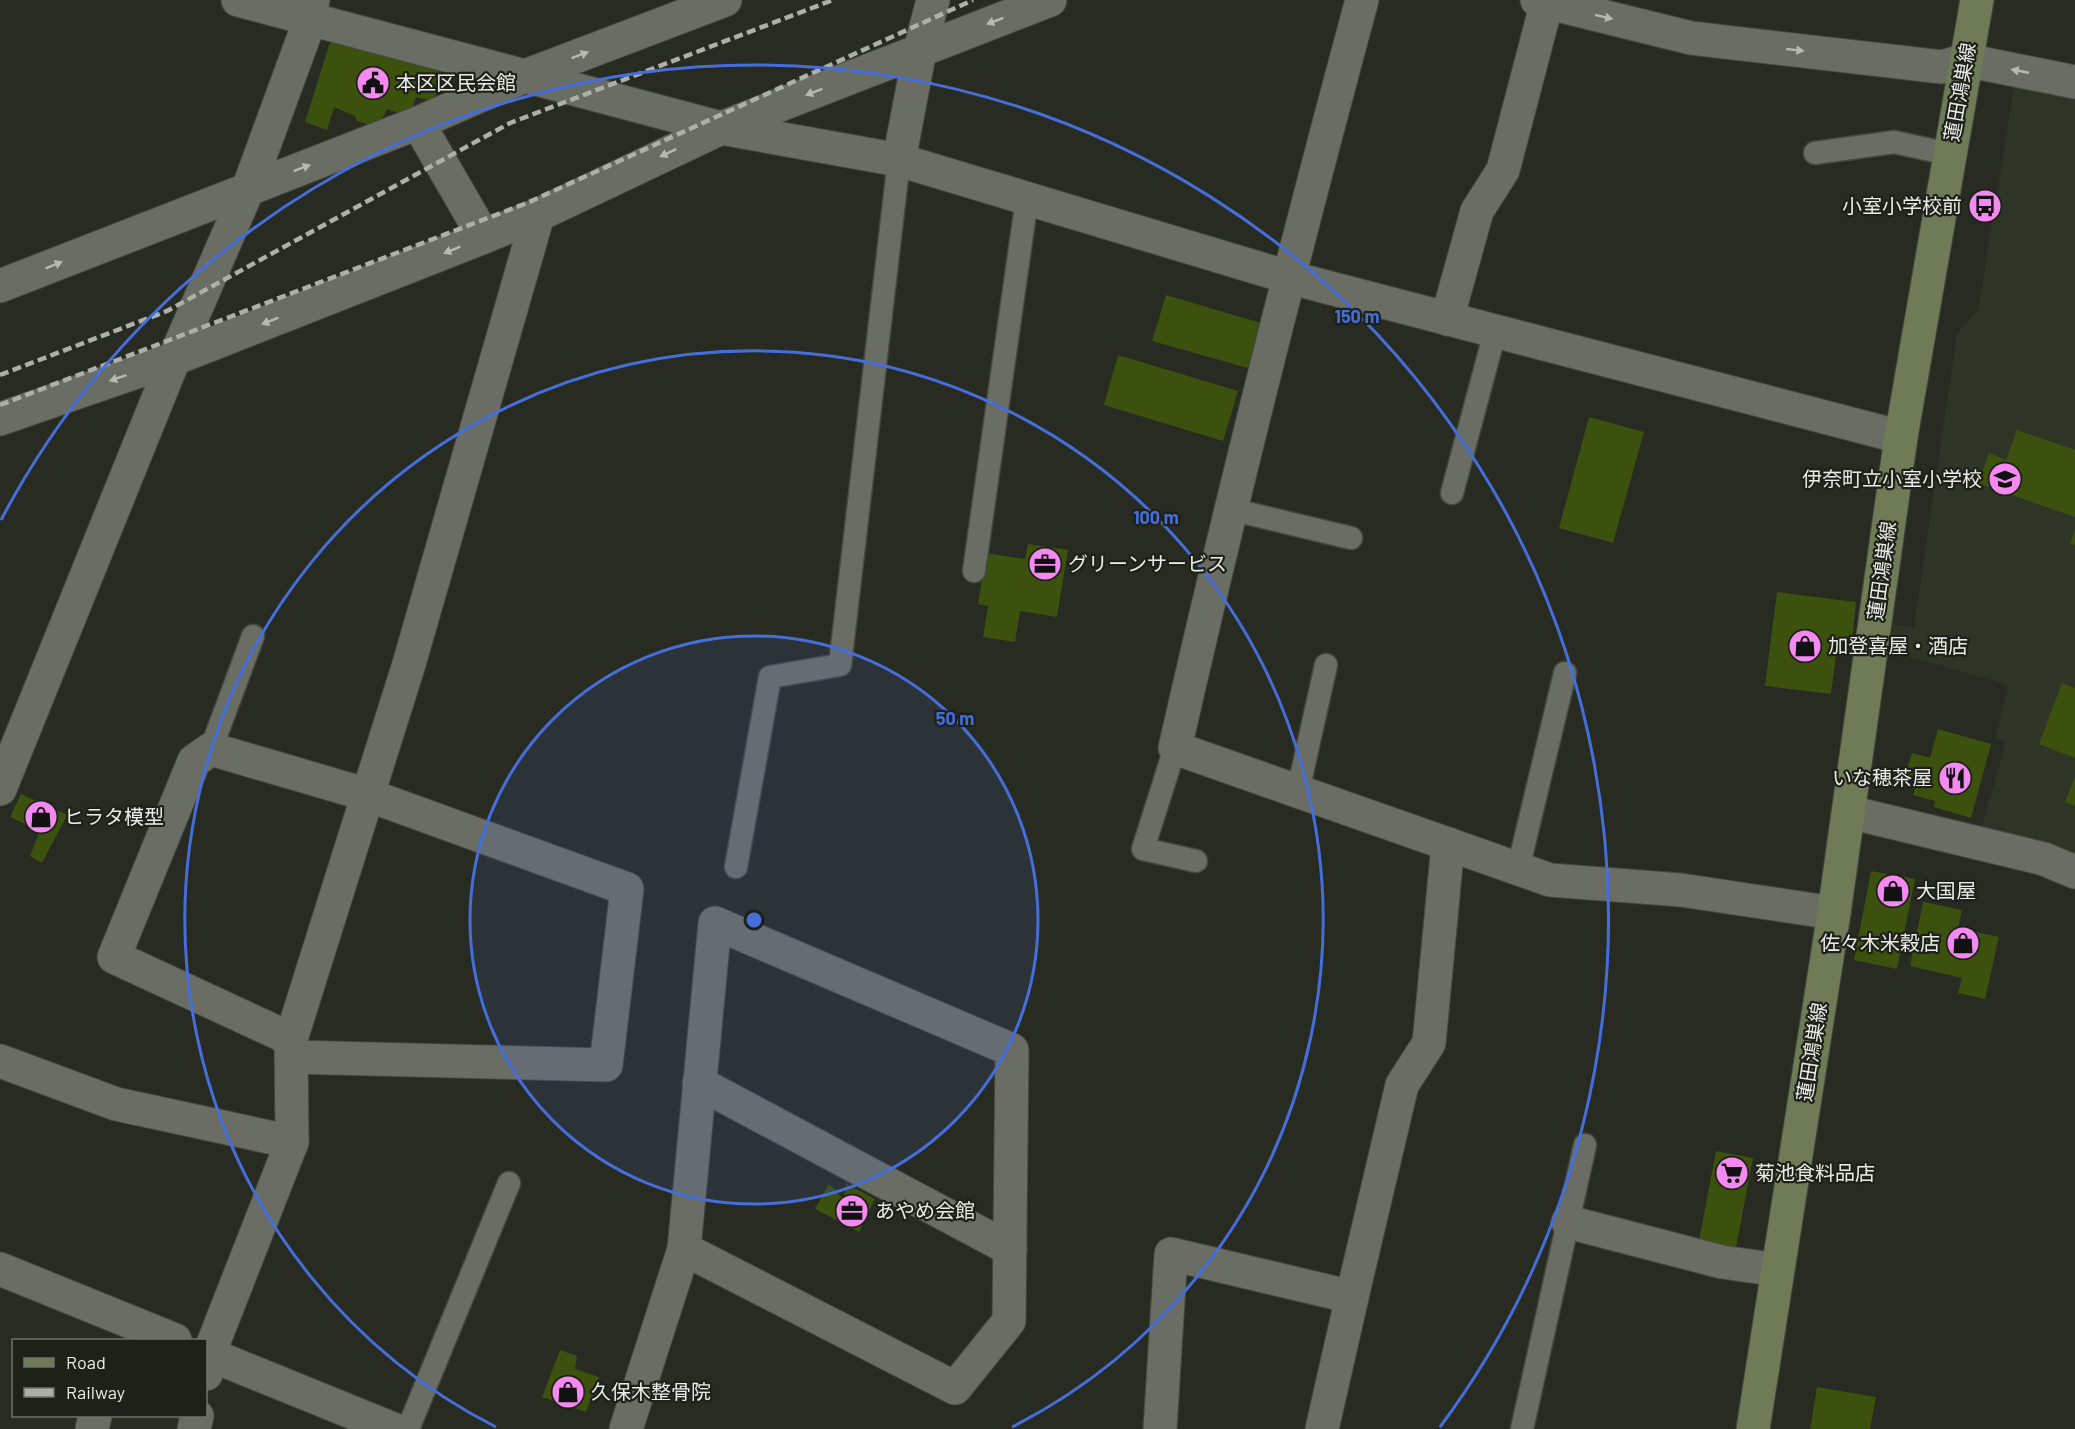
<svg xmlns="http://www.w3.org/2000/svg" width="2075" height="1429" font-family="Barlow,'Noto Sans JP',sans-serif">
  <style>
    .built { fill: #2f3526 }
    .building { fill: #3c510e }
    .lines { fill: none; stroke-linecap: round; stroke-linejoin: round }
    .service-casing { stroke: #444841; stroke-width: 25 }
    .minor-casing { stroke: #444841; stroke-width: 35 }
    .secondary-casing { stroke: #444841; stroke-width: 35 }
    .service { stroke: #696d63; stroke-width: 22 }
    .minor { stroke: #696d63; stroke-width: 33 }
    .secondary { stroke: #6e7b56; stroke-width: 33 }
    .rail { stroke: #adb0a9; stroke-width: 4.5; stroke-dasharray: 9 4.5; stroke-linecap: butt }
    .oneway { fill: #b6bab2 }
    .ring { fill: none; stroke: #466edb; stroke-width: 3 }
    .labels { text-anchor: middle; stroke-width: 4.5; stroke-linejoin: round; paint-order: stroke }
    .poi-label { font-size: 20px; fill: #eaede7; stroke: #1e2119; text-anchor: start }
    .street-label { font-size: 20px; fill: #eaede7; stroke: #1e2119 }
    .centre { fill: #466edb; stroke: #1e2119; stroke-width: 3 }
    .ring-label { font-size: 18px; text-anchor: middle; font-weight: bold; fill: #466edb; stroke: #1e2119; stroke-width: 4.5; stroke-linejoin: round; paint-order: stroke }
  </style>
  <rect width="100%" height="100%" fill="#272b22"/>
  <path class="built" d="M2015 83 2075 94V862L1980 833 2006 742 1995 738 2008 685 1888 651 1893 624 1914 627 1957 334 1978 310Z"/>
  <g class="building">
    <path d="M332 36 441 72 434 102 416 97 411 113 404 115 387 109 381 121H377L375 126 357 121 355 116 334 107 327 130 305 122Z"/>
    <path d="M1166 295 1261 323 1248 368 1152 341Z"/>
    <path d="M1118 355 1238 391 1223 441 1104 405Z"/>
    <path d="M1589 417 1644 432 1613 543 1559 528Z"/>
    <path d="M2017 430 2075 450V517L1978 483 1989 453 2006 460Z"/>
    <path d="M2075 530V545L2070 544Z"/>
    <path d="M1028 544 1068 550 1057 617 1020 611 1015 642 983 637 988 606 978 604 986 553 1025 559Z"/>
    <path d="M1777 592 1856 602 1852 641 1838 639 1831 694 1765 686Z"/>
    <path d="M2062 683 2075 688V758L2039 744Z"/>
    <path d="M1938 729 1991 744 1971 818 1934 807 1935 801 1913 795 1917 780 1905 776 1912 753 1930 758Z"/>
    <path d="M2075 777V806L2065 802Z"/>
    <path d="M21 794 67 815 42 863 30 856 40 831 10 817Z"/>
    <path d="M1871 871 1915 879 1897 969 1854 960Z"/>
    <path d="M1923 902 1962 910 1958 928 1999 937 1985 999 1958 993 1962 978 1910 966Z"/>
    <path d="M1716 1151 1753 1158 1735 1253 1698 1246Z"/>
    <path d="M829 1184 843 1198 847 1184 875 1199 859 1232 815 1209Z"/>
    <path d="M560 1350 577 1356 575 1369 599 1377 586 1412 542 1397Z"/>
    <path d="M1817 1387 1876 1397 1870 1429H1810Z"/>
  </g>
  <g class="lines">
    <g class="service-casing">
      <g id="service">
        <path d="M1815 153 1894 142 1949 154"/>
        <path d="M1452 493 1495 332"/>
        <path d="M1230 509 1351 538"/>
        <path d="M974 571 1027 199"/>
        <path d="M1175 748 1143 849 1196 861"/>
        <path d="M211 749 253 636"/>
        <path d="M1298 791 1326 665"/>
        <path d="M736 867 770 677 840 665 899 160"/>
        <path d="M1518 869 1565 673"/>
        <path d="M408 1429 509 1183"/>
        <path d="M1522 1429 1585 1145"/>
      </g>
    </g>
    <g class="minor-casing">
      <g id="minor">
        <path d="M238 0 721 128 899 160 1288 277 1901 437"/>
        <path d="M1362 0C1295 248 1232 497 1175 748L1550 880 1681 890 1834 913"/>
        <path d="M1537 0 1691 38 1942 67 1965 60 2075 82"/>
        <path d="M418 123 484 237"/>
        <path d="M899 160 920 50 933 0"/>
        <path d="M0 286 418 123 525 76 725 0"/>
        <path d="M1447 319 1477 211 1503 170 1547 2"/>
        <path d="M0 419 174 359 484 237 538 215 721 128 1050 0"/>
        <path d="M0 789 174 359 248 189 310 20 313 0"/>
        <path d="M1849 812 2044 859 2075 872"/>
        <path d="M291 1039 114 957 194 761 211 749 368 795 627 889 606 1065 292 1057"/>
        <path d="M0 1061 116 1104 292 1142"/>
        <path d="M699 1083 1010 1249"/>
        <path d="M1568 1222 1722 1262 1778 1270"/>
        <path d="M0 1269 175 1340"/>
        <path d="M1352 1297 1402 1085 1429 1043 1448 844"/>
        <path d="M206 1353 393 1429"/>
        <path d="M206 1374 209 1354 292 1142 291 1039 409 664 538 215"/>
        <path d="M92 1429 95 1416"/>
        <path d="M194 1429 197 1416"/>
        <path d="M626 1429 684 1249 715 923 1012 1050 1009 1321 955 1388 684 1249"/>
        <path d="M1160 1429 1171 1254 1352 1297 1322 1429"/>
      </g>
    </g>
    <g class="secondary-casing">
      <path id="secondary" d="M1753 1429 1834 913 1901 437 1977 0"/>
    </g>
    <use href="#service" class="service"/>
    <use href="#minor" class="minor"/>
    <use href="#secondary" class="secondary"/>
    <g class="rail">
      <path d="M0 375 167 311 510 123 833 0"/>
      <path d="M0 405 527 203 973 0"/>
    </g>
  </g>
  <defs><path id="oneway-solid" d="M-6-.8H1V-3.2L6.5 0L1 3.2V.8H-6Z" transform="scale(1.5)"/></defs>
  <g class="oneway">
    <use href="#oneway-solid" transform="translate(1604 17) rotate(14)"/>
    <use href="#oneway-solid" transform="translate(995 21) rotate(159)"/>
    <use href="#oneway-solid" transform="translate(1795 50) rotate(6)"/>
    <use href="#oneway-solid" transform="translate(580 55) rotate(-21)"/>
    <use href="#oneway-solid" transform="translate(2020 71) rotate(-169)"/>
    <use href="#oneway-solid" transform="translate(814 92) rotate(159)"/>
    <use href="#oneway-solid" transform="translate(668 153) rotate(155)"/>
    <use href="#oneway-solid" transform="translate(302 168) rotate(-21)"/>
    <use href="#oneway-solid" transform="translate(452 250) rotate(158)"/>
    <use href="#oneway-solid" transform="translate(54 265) rotate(-22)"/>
    <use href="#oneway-solid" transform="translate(270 321) rotate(158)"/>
    <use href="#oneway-solid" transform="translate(118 378) rotate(161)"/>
  </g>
  <circle cx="754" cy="920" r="284" fill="#466edb" fill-opacity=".12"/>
  <g class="ring">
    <circle cx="754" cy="920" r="284"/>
    <path d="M496 1427A569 569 0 1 1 1012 1427"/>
    <path d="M1 520A853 853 0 1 1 1440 1427"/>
  </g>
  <defs>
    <g id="civic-disc" transform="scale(1.725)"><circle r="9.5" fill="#f489f0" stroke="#1e2119"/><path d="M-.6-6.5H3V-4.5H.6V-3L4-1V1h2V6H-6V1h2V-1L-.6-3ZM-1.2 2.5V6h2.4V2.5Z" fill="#111"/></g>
    <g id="bus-disc" transform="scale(1.725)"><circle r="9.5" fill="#f489f0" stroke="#1e2119"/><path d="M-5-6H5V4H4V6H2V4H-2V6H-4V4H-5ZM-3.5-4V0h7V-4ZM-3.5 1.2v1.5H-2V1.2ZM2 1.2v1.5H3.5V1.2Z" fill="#111"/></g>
    <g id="school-disc" transform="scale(1.725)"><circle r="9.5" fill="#f489f0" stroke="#1e2119"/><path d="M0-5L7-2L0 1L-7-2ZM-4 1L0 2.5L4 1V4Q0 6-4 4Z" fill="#111"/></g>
    <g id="office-disc" transform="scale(1.725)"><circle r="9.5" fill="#f489f0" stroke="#1e2119"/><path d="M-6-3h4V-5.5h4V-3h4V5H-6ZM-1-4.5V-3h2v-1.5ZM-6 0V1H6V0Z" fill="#111"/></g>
    <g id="shop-disc" transform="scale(1.725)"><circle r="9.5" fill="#f489f0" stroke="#1e2119"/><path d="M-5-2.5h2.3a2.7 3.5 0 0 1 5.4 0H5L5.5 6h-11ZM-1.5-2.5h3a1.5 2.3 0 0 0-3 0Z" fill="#111"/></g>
    <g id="restaurant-disc" transform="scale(1.725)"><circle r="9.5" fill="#f489f0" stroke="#1e2119"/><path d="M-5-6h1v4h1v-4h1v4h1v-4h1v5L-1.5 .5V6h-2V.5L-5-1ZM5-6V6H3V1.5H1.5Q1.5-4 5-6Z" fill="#111"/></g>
    <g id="supermarket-disc" transform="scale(1.725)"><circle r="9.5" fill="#f489f0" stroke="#1e2119"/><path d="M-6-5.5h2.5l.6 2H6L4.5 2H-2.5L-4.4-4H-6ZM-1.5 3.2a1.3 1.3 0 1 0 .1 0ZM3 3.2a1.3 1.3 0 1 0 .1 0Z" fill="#111"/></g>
  </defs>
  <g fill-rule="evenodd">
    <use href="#civic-disc" x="373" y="83"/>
    <use href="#bus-disc" x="1985" y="206"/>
    <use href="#school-disc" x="2005" y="479"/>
    <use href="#office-disc" x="1045" y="564"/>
    <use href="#shop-disc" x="1805" y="646"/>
    <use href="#restaurant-disc" x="1955" y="778"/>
    <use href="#shop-disc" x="41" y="817"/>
    <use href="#shop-disc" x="1893" y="891"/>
    <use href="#shop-disc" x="1963" y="943"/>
    <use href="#supermarket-disc" x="1732" y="1173"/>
    <use href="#office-disc" x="852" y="1211"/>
    <use href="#shop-disc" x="568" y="1392"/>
  </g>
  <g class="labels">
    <g class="poi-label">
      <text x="396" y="90">本区区民会館</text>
      <text x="1962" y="213" text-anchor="end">小室小学校前</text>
      <text x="1982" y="486" text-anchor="end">伊奈町立小室小学校</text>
      <text x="1068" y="571">グリーンサービス</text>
      <text x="1828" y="653">加登喜屋・酒店</text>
      <text x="1932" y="785" text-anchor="end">いな穂茶屋</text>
      <text x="64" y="824">ヒラタ模型</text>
      <text x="1916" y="898">大国屋</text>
      <text x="1940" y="950" text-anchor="end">佐々木米穀店</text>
      <text x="1755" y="1180">菊池食料品店</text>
      <text x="875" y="1218">あやめ会館</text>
      <text x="591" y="1399">久保木整骨院</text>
    </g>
    <g class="street-label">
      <text transform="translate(1960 92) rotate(-80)" y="7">蓮田鴻巣線</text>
      <text transform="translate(1882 571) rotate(-82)" y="7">蓮田鴻巣線</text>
      <text transform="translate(1812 1052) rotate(-81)" y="7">蓮田鴻巣線</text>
    </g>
  </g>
  <circle cx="754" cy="920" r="9" class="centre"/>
  <g class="ring-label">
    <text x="1357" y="323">150 m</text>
    <text x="1156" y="524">100 m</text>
    <text x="955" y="725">50 m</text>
  </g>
  <rect x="12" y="1339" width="195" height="78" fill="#1e2119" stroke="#70736b" stroke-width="1.5"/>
  <rect x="24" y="1358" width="30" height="9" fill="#6e7b56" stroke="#70736b" stroke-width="1.5"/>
  <text x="66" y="1369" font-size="18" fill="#eaede7">Road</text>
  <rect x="24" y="1388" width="30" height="9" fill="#adb0a9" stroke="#70736b" stroke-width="1.5"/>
  <text x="66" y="1399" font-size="18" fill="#eaede7">Railway</text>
</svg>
